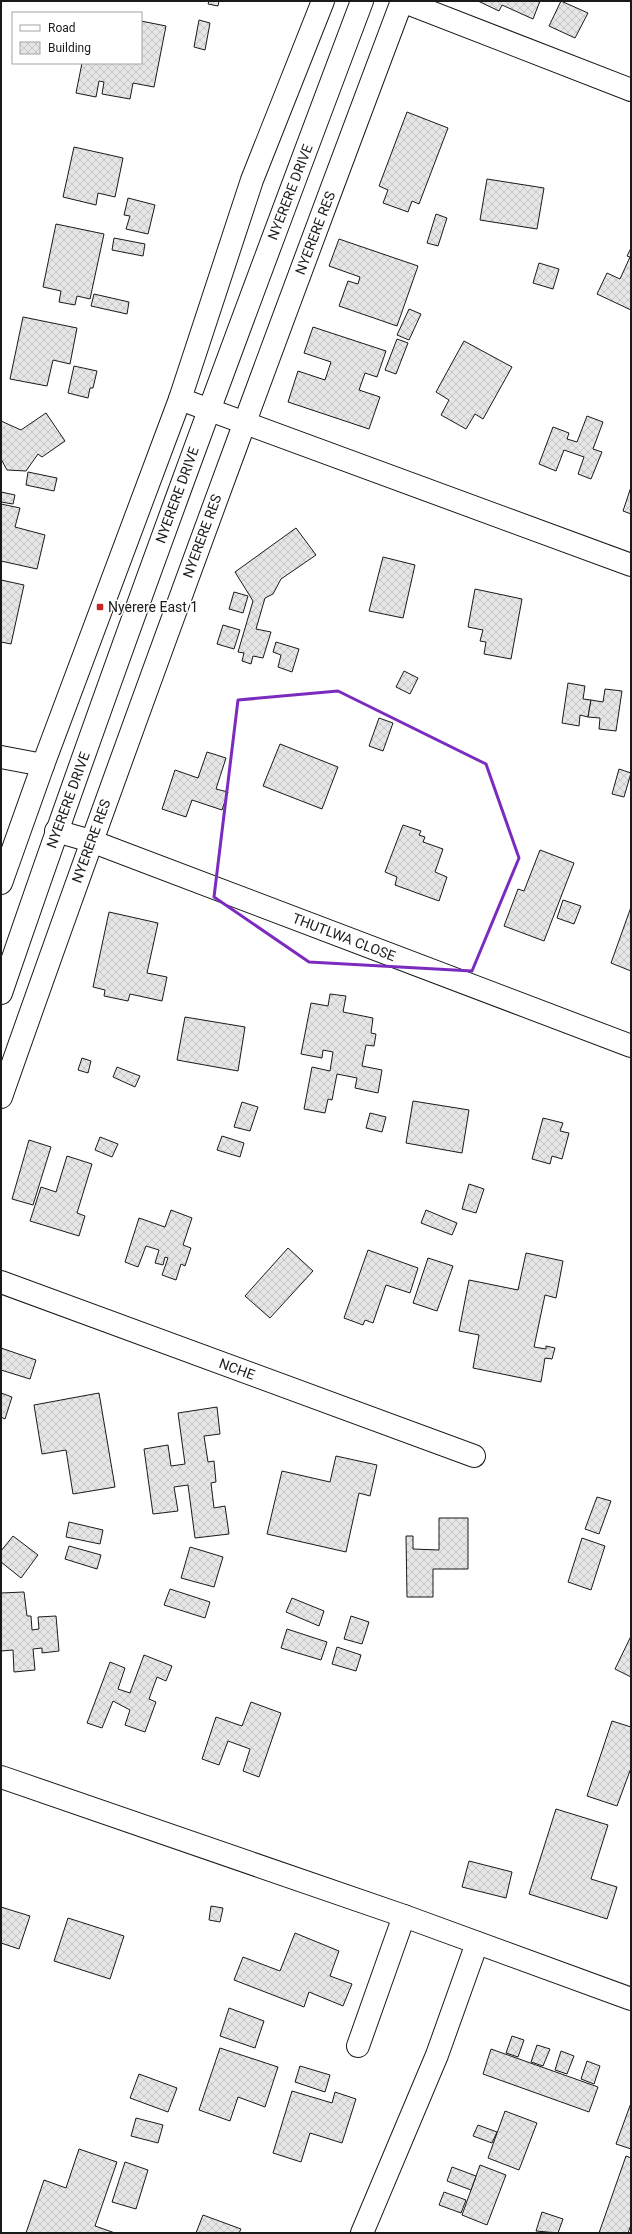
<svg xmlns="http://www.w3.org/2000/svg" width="632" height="2234" font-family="Roboto,sans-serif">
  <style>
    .building { fill: url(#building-cross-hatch); stroke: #1a1a1a }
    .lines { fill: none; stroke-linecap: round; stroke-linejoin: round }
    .minor-casing { stroke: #1a1a1a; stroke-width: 24 }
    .major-casing { stroke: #1a1a1a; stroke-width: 24 }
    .minor { stroke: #fff; stroke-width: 22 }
    .major { stroke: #fff; stroke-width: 22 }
    .marked { fill: none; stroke: #7b2cbf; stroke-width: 3; stroke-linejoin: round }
    .poi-dot { fill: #c62828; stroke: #fff; stroke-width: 1.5 }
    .labels { text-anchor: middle; stroke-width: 3; stroke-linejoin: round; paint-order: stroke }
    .street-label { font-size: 14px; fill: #1a1a1a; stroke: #fff }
    .poi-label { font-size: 14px; fill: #1a1a1a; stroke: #fff; text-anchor: start }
  </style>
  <defs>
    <pattern id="building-cross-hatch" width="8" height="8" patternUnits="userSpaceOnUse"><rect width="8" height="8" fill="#e6e6e6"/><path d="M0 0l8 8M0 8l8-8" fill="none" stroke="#c5c5c5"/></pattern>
  </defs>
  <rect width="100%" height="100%" fill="#fff"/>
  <g class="building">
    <path d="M209 1H219L218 6 208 4Z"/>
    <path d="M478 1H540L533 19 502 5 499 11Z"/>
    <path d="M561 1 588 13 575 38 549 26Z"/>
    <path d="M199 20 210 23 205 50 194 47Z"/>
    <path d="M141 21 166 26 154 87 133 83 130 99 102 94 104 82 99 81 96 97 76 93 82 63H141Z"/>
    <path d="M407 112 448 128 419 204 412 201 408 212 383 203 388 190 379 186Z"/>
    <path d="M74 147 123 158 115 197 98 193 96 205 63 197Z"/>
    <path d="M487 179 544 188 537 229 480 220Z"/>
    <path d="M128 198 155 205 148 234 126 229 130 216 124 215Z"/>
    <path d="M436 214 447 218 438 246 427 243Z"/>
    <path d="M56 224 104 234 90 299 77 296 75 305 59 302 61 291 43 287Z"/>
    <path d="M114 238 145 244 143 256 112 250Z"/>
    <path d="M339 239 418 266 397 326 339 306 348 281 358 284 360 277 329 266Z"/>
    <path d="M631 248V310L597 294 607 273 620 279 630 257 627 256Z"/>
    <path d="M539 263 559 269 553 289 533 283Z"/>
    <path d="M94 294 129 302 127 314 91 306Z"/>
    <path d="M409 309 421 314 409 340 397 335Z"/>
    <path d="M23 317 77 328 70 364 53 360 47 386 10 379Z"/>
    <path d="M313 327 386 351 377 377 365 373 359 390 380 397 369 429 288 402 298 371 325 380 331 362 304 353Z"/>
    <path d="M397 339 408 343 396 374 385 370Z"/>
    <path d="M464 341 512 367 483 419 475 414 466 429 441 415 449 400 436 392Z"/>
    <path d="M74 366 97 371 93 388H90L88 398 68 393Z"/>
    <path d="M46 413 65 441 42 457 38 454 26 471 7 470 1 459V421L21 430Z"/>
    <path d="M587 416 603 422 593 449 602 452 591 479 578 474 584 457 564 450 556 471 539 464 553 427 569 433 567 439 577 442Z"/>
    <path d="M28 472 57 478 54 491 26 485Z"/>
    <path d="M631 487V514L623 511Z"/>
    <path d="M1 492 15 495 13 504 1 502Z"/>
    <path d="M1 504 20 508 15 527 45 535 37 569 1 561Z"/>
    <path d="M296 528 316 555 281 579 273 594 265 598 256 629 271 632 263 658 253 656 251 664 242 661 244 653 238 652 253 601 235 572Z"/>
    <path d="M383 557 415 565 403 618 369 611Z"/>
    <path d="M1 580 24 585 11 644 1 642Z"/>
    <path d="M475 589 522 599 511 659 484 654 486 642 480 641 483 630 468 627Z"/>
    <path d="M234 592 248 596 243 613 229 609Z"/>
    <path d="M223 625 240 630 234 649 217 644Z"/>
    <path d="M276 642 299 649 292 672 278 667 281 655 273 652Z"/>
    <path d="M404 671 418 678 410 694 396 687Z"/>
    <path d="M568 683 585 686 583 699 591 700 588 717 580 715 579 726 562 723Z"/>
    <path d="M605 689 622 691 616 731 599 729 600 718 588 717 591 700 603 702Z"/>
    <path d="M379 718 393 723 383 751 369 746Z"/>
    <path d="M280 744 338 767 322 809 263 786Z"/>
    <path d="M207 752 226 758 216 789 228 792 222 810 192 800 186 817 162 809 175 770 198 778Z"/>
    <path d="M619 769 631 773 624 797 612 794Z"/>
    <path d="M403 825 421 831 419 835 425 837 423 842 443 849 435 872 447 877 439 901 395 885 397 877 385 872Z"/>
    <path d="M540 850 574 863 544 941 504 926 518 889 524 891Z"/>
    <path d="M563 900 581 906 574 924 557 918Z"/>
    <path d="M631 907V971L611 963Z"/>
    <path d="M109 912 158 923 147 973 167 977 162 1001 130 994 128 1001 104 996 105 990 93 987Z"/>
    <path d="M330 994 346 996 343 1012 373 1018 371 1033 376 1034 374 1046 366 1045 362 1066 382 1070 378 1093 355 1088 357 1078 337 1074 332 1100 328 1099 325 1113 304 1109 312 1067 330 1071 333 1052 323 1050 322 1058 301 1054 311 1003 328 1006Z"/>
    <path d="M185 1017 245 1027 238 1071 177 1060Z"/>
    <path d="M82 1058 91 1061 88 1073 78 1070Z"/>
    <path d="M117 1067 140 1076 135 1087 113 1077Z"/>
    <path d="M413 1101 469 1110 462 1153 406 1143Z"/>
    <path d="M242 1102 258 1107 250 1131 234 1127Z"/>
    <path d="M370 1113 386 1117 382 1132 366 1128Z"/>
    <path d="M543 1118 563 1123 560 1131 569 1133 562 1159 552 1156 550 1164 532 1159Z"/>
    <path d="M222 1136 244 1143 240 1157 217 1150Z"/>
    <path d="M100 1137 118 1144 112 1157 95 1150Z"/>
    <path d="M29 1140 51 1147 33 1205 12 1199Z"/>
    <path d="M67 1156 92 1164 77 1213 85 1216 79 1236 30 1221 41 1187 56 1192Z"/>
    <path d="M469 1184 484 1189 476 1213 462 1209Z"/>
    <path d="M171 1210 192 1218 183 1245 191 1248 185 1266 181 1264 176 1280 162 1275 168 1258 165 1257 163 1265 155 1263 159 1250 146 1246 138 1267 125 1262 139 1218 165 1227Z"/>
    <path d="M426 1210 457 1223 452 1235 421 1223Z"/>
    <path d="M288 1248 313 1271 270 1318 245 1296Z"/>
    <path d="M368 1250 418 1268 410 1293 386 1285 373 1323 365 1320 363 1325 344 1318Z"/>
    <path d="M526 1253 563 1261 556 1298 545 1295 534 1347 546 1349V1346L555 1348 552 1359 545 1358 541 1382 473 1368 479 1335 459 1331 469 1280 518 1290Z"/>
    <path d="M428 1258 453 1266 437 1311 413 1303Z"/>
    <path d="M1 1348 36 1360 30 1379 1 1370Z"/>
    <path d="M1 1393 12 1397 5 1419 1 1417Z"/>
    <path d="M99 1393 115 1487 73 1494 66 1450 42 1454 34 1405Z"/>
    <path d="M217 1407 220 1434 204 1436 208 1462 214 1461 216 1482 211 1483 214 1508 225 1506 229 1534 195 1538 188 1485 174 1487 178 1511 153 1514 144 1449 168 1445 171 1466 185 1464 178 1413Z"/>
    <path d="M336 1456 377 1465 370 1496 359 1493 346 1552 267 1534 282 1471 330 1482Z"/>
    <path d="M597 1497 611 1501 599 1534 585 1529Z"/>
    <path d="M439 1518H468V1569H433V1597H407L406 1536H413V1549L439 1550Z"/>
    <path d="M69 1522 103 1530 100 1544 66 1537Z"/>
    <path d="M13 1536 38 1555 21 1578 1 1562V1551Z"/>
    <path d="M582 1538 605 1546 591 1590 568 1582Z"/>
    <path d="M69 1546 101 1555 97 1569 65 1559Z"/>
    <path d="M190 1547 223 1557 214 1587 181 1578Z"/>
    <path d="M170 1589 210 1602 205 1618 164 1605Z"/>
    <path d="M24 1592 27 1616H31L32 1630 39 1629 38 1617 56 1616 59 1651 42 1653V1648L33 1649 35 1670 14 1672 13 1650 1 1651V1593Z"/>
    <path d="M292 1598 324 1611 319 1626 286 1612Z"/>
    <path d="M351 1616 369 1622 362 1644 344 1639Z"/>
    <path d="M287 1629 327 1642 321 1660 281 1648Z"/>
    <path d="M631 1636V1677L615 1669Z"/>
    <path d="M337 1647 361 1655 356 1671 332 1664Z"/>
    <path d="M144 1655 172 1666 166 1681 157 1677 149 1699 156 1702 145 1732 125 1725 130 1710 113 1701 102 1728 87 1723 110 1662 125 1668 118 1689 130 1693Z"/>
    <path d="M251 1702 281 1713 259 1777 243 1771 250 1749 228 1741 219 1765 202 1759 216 1717 242 1726Z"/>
    <path d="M612 1721 631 1727V1768L617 1806 587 1796Z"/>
    <path d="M556 1809 608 1825 591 1879 617 1887 607 1919 529 1894Z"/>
    <path d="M469 1861 512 1872 506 1898 462 1887Z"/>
    <path d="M211 1906 223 1908 220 1922 209 1920Z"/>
    <path d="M1 1907 30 1916 19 1949 1 1943Z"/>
    <path d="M68 1918 124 1936 110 1979 54 1961Z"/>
    <path d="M295 1933 339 1951 330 1976 352 1984 343 2006 309 1992 304 2007 234 1980 243 1957 280 1971Z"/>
    <path d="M229 2008 264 2021 255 2048 220 2036Z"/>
    <path d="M512 2036 524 2040 518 2057 506 2053Z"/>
    <path d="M537 2045 550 2049 543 2066 531 2062Z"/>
    <path d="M220 2048 278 2067 265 2107 238 2097 230 2121 199 2110Z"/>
    <path d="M491 2049 598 2087 589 2112 483 2074Z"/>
    <path d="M561 2051 574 2056 567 2074 555 2070Z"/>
    <path d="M587 2061 600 2066 594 2084 581 2079Z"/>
    <path d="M300 2066 330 2075 325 2092 295 2082Z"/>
    <path d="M139 2074 177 2088 168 2112 130 2098Z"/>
    <path d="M292 2091 332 2103 335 2092 356 2099 342 2143 310 2133 301 2162 273 2153Z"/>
    <path d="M631 2103V2149L616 2144Z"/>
    <path d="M505 2111 537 2123 519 2170 488 2158Z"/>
    <path d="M136 2118 163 2125 158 2143 131 2136Z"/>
    <path d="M478 2125 497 2132 492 2143 473 2136Z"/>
    <path d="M79 2149 117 2162 95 2226 115 2233H26L44 2180 66 2188Z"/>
    <path d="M626 2156 631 2158V2225L628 2233H599Z"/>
    <path d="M125 2162 148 2170 136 2209 112 2202Z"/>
    <path d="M480 2165 506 2175 487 2225 462 2215Z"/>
    <path d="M452 2167 476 2176 471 2190 447 2181Z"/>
    <path d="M444 2192 466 2200 461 2213 439 2205Z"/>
    <path d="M542 2212 563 2219 558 2233 536 2231Z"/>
    <path d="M203 2215 241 2229 239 2233H196Z"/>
  </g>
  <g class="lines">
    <g class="minor-casing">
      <g id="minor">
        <path d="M402 1 631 90"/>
        <path d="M180 399 631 565"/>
        <path d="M1 757 43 765"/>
        <path d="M56 831 91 841 631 1046"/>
        <path d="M1 1097C130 730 265 365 402 1"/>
        <path d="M1 1282 474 1456"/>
        <path d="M1 1777 404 1916 631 1999"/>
        <path d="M358 2046 404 1916"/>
        <path d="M362 2233 437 2055 477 1943"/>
      </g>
    </g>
    <g class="major-casing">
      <g id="major">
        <path d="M1 883 43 765 180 399 252 180 323 1"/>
        <path d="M1 993C115 660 238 330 362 1"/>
      </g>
    </g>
    <use href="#minor" class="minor"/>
    <use href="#major" class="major"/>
  </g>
  <path class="marked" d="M338 691 486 764 519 858 472 971 309 962 214 897 238 700Z"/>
  <rect class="poi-dot" x="96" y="603" width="8" height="8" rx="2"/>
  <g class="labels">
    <g class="street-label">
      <text transform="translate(290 192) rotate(-69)" y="5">NYERERE DRIVE</text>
      <text transform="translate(315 233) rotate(-69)" y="5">NYERERE RES</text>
      <text transform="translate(177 495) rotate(-70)" y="5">NYERERE DRIVE</text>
      <text transform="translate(202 536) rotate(-70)" y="5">NYERERE RES</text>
      <text transform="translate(68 800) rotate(-70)" y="5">NYERERE DRIVE</text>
      <text transform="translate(91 841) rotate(-70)" y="5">NYERERE RES</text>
      <text transform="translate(344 937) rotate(21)" y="5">THUTLWA CLOSE</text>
      <text transform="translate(237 1369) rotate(20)" y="5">NCHE</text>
    </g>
    <g class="poi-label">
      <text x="108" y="612">Nyerere East 1</text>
    </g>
  </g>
  <rect width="632" height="2234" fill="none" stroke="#1a1a1a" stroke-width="4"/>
  <rect x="12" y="12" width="130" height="52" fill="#ffffff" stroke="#a3a3a3"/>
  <rect x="20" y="25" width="20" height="6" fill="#ffffff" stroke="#a3a3a3"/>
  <text x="48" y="32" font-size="12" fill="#1a1a1a">Road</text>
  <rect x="20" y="42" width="20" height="12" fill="url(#building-cross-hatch)" stroke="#a3a3a3"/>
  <text x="48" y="52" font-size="12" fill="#1a1a1a">Building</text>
</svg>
